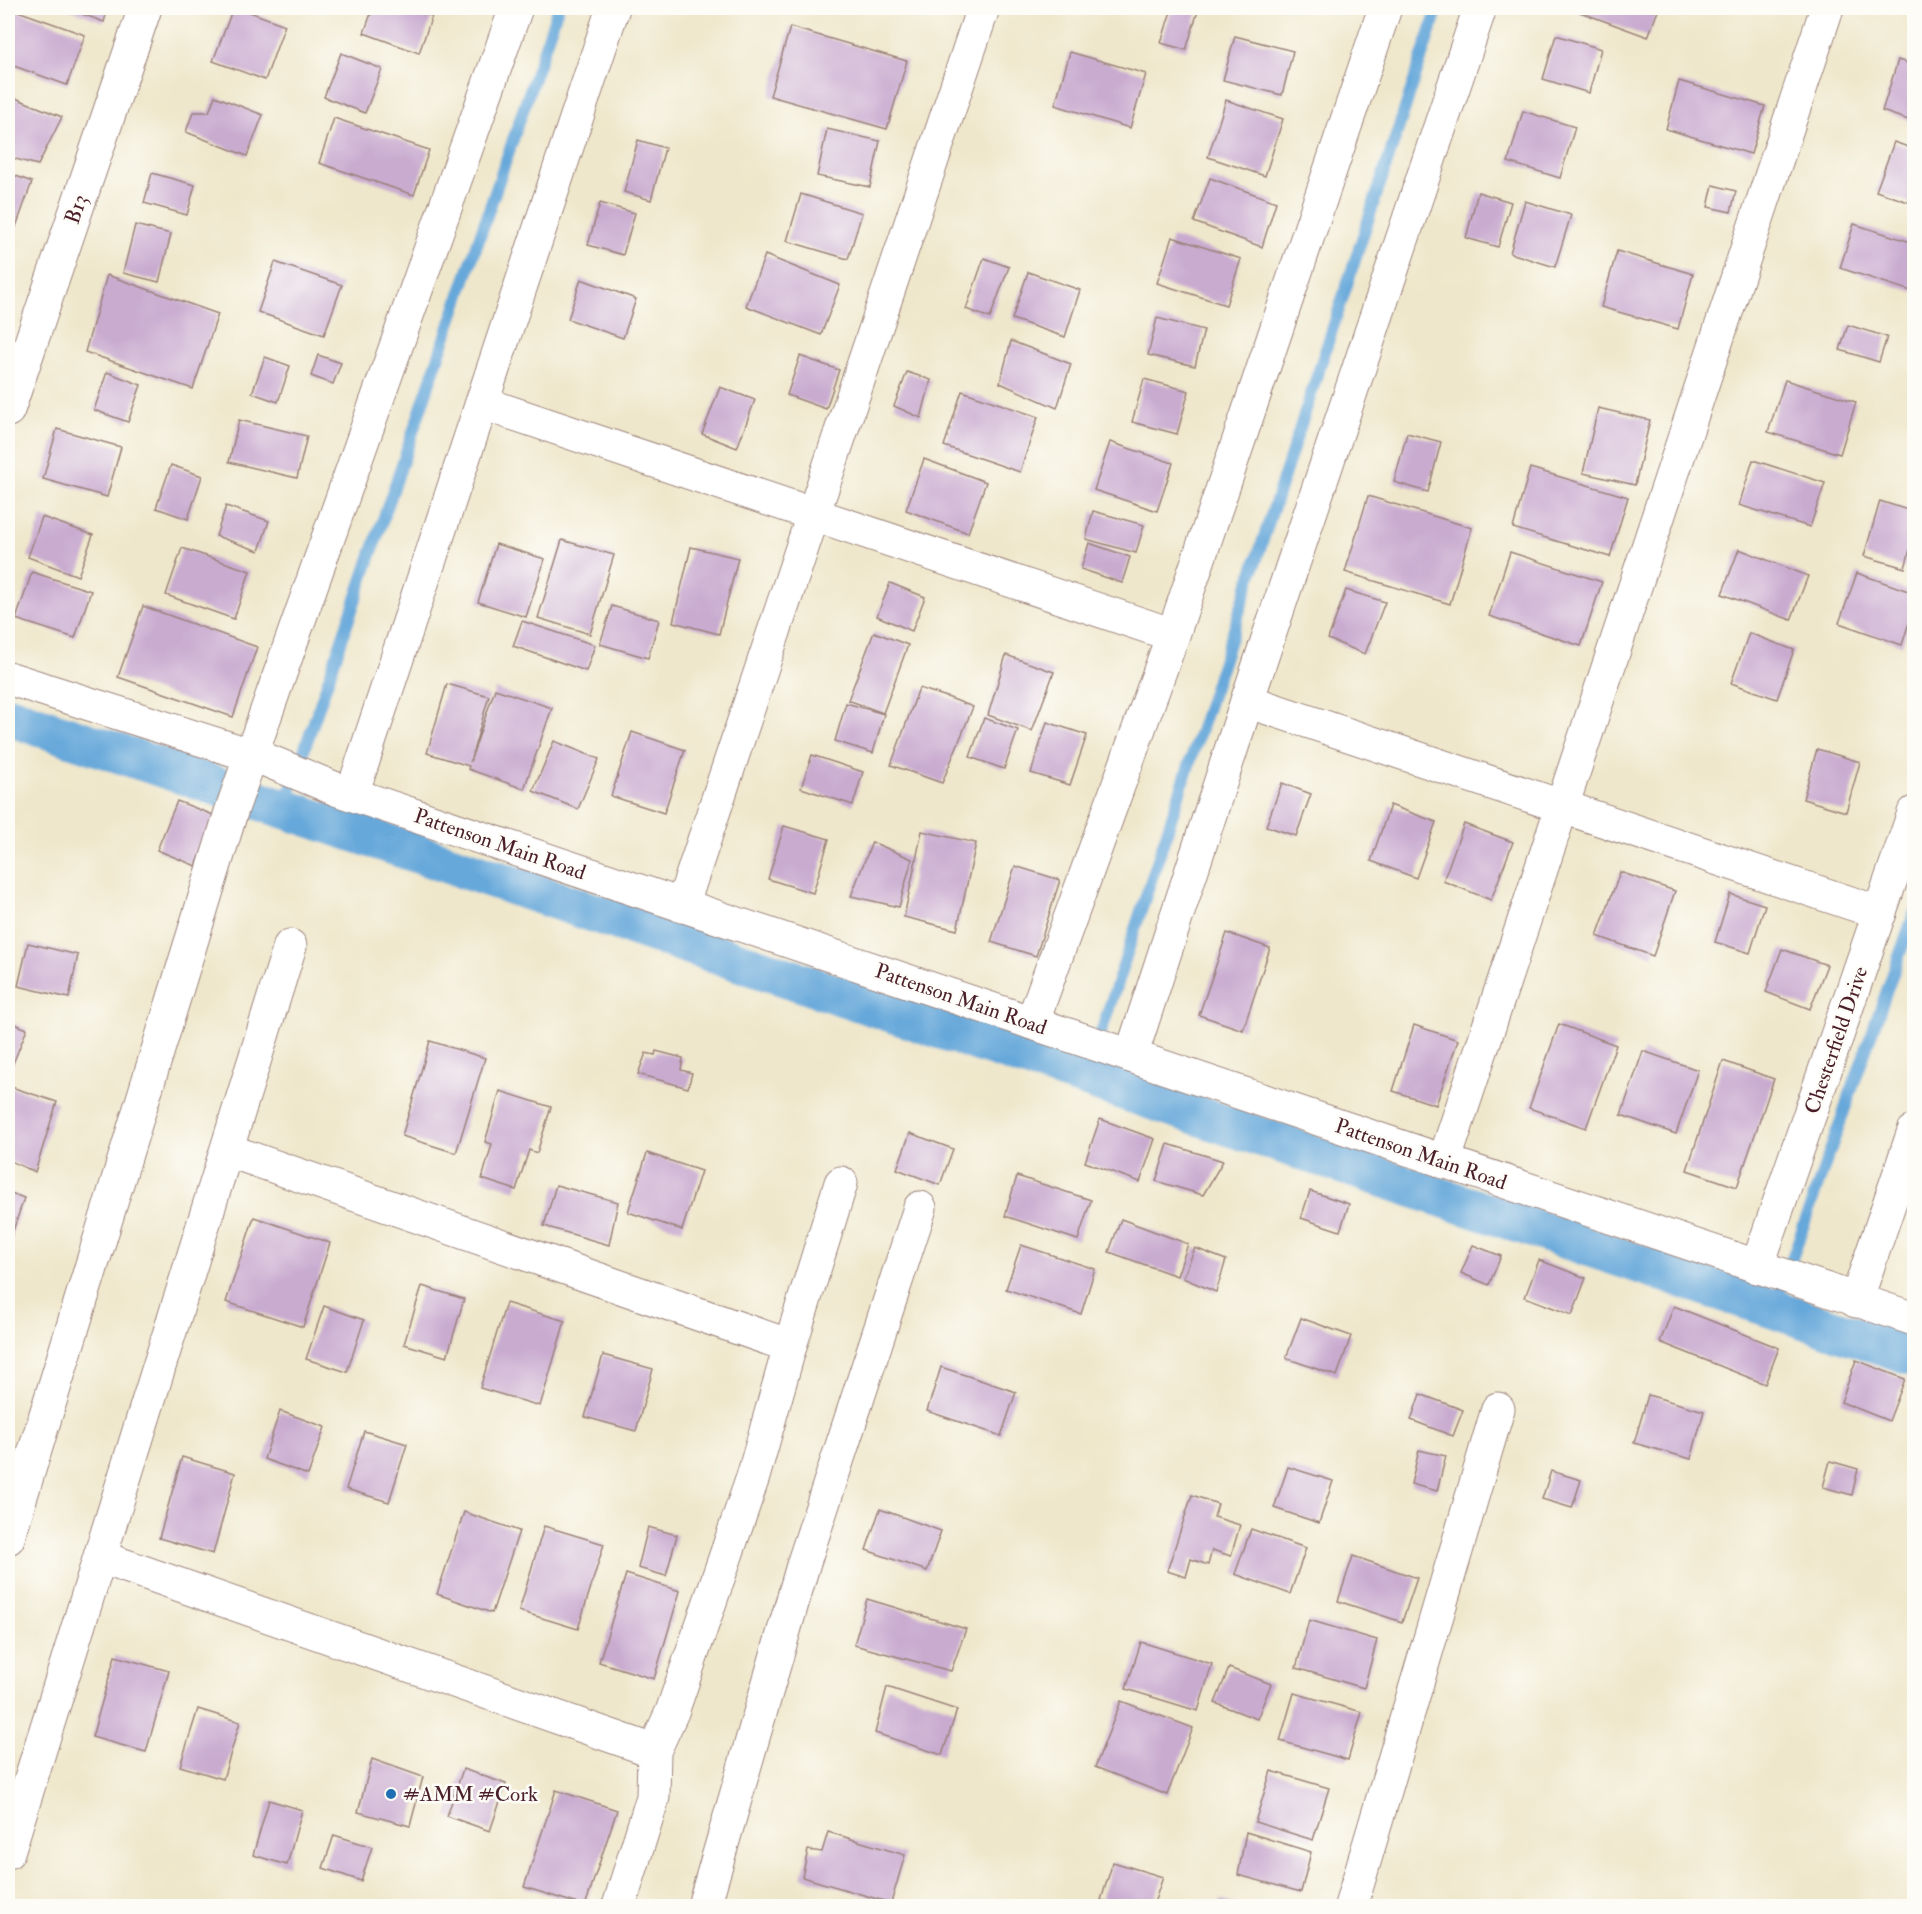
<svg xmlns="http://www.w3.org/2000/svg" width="1922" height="1914" font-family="'IM FELL Double Pica',serif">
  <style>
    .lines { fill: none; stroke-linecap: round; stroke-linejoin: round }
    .stream { stroke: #66a8da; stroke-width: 12 }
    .canal { stroke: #66a8da; stroke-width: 40 }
    .building { fill: #c9abd0 }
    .minor-casing { stroke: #9c837b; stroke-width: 35 }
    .minor { stroke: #fff; stroke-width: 33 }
    .poi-dot { fill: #1f6fb2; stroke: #fdfcf7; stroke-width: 2 }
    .labels { text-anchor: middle; stroke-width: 5; stroke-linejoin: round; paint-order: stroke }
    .street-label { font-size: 21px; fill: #4a1f2b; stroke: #fdfcf7 }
    .poi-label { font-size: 21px; fill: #4a1f2b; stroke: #fdfcf7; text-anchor: start }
  </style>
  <rect width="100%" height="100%" fill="#fdfcf7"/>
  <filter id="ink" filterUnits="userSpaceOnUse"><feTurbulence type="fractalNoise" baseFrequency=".0167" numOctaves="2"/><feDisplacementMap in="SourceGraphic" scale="12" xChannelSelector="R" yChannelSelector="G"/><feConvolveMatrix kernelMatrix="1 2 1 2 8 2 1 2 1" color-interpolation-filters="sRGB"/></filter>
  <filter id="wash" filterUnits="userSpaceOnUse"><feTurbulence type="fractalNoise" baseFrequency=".008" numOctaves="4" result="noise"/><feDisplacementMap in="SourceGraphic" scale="24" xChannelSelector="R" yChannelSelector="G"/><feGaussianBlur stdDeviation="1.35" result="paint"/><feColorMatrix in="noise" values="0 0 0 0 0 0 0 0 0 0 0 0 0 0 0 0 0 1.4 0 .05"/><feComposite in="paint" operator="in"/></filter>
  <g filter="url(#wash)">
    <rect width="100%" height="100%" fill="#efe7cb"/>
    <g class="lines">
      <g class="stream">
        <path d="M284 809 558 8"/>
        <path d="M1086 1078 1438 8"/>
        <path d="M1774 1309 1914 914"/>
      </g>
      <path class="canal" d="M8 716 1914 1356"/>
    </g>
    <g id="blocks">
      <g class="building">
        <path d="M66 8H108L104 22Z"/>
        <path d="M233 8H239L285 25 265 80 213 61Z"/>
        <path d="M373 8H408L432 16 419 53 364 33Z"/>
        <path d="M1172 8H1187L1198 11 1186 50 1161 43Z"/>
        <path d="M1569 8H1659L1648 37Z"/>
        <path d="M15 10 85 35 67 85 8 64V32Z"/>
        <path d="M790 27 907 61 887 129 770 96Z"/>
        <path d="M1556 35 1601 49 1589 93 1543 79Z"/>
        <path d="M1235 36 1293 51 1282 95 1223 80Z"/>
        <path d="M1070 52 1146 74 1130 128 1055 105Z"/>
        <path d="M341 53 382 69 365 113 324 97Z"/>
        <path d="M1898 60 1914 65V122L1882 111Z"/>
        <path d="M1679 81 1765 106 1751 154 1666 129Z"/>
        <path d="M8 95 62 117 38 165 8 157Z"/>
        <path d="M215 96 263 115 247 156 186 132 193 112H209Z"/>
        <path d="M1226 100 1283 119 1265 176 1208 157Z"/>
        <path d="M1523 111 1575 127 1560 178 1508 162Z"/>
        <path d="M334 118 429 150 414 195 319 163Z"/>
        <path d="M827 129 880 141 870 187 817 176Z"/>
        <path d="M638 140 665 148 651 200 624 192Z"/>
        <path d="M1894 142 1914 149V204L1876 191Z"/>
        <path d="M8 173 32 182 12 238 8 236Z"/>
        <path d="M152 173 195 185 187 215 144 203Z"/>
        <path d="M1210 178 1276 202 1262 247 1194 222Z"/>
        <path d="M1713 185 1736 191 1731 212 1708 207Z"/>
        <path d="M1478 192 1511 202 1498 247 1466 238Z"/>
        <path d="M801 194 862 213 848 259 787 241Z"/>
        <path d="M1525 201 1571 215 1555 267 1510 253Z"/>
        <path d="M600 203 635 213 623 255 588 245Z"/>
        <path d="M1854 224 1914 243V292L1840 268Z"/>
        <path d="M135 225 171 234 159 282 123 273Z"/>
        <path d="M1172 237 1241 259 1226 305 1157 283Z"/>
        <path d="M1617 251 1693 274 1678 329 1601 307Z"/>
        <path d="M765 255 840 285 821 335 746 306Z"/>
        <path d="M984 258 1009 267 990 318 966 309Z"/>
        <path d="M275 262 342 285 324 335 258 312Z"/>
        <path d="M1028 272 1080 290 1065 337 1012 319Z"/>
        <path d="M107 275 218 314 193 389 85 352Z"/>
        <path d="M581 279 636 299 623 338 568 319Z"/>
        <path d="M1157 318 1204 330 1195 366 1148 355Z"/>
        <path d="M1848 325 1887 337 1879 362 1840 350Z"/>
        <path d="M1011 341 1071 364 1057 408 1000 383Z"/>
        <path d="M318 355 341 363 333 384 311 376Z"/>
        <path d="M800 356 839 370 826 409 787 395Z"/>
        <path d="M265 357 290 366 278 402 252 393Z"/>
        <path d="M107 372 141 385 128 422 94 410Z"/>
        <path d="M907 372 931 380 921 418 894 406Z"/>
        <path d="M1144 379 1189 391 1177 434 1132 422Z"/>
        <path d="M1785 380 1856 402 1840 454 1768 432Z"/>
        <path d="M720 387 755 400 737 448 702 434Z"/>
        <path d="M962 391 1038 417 1020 472 944 446Z"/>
        <path d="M1598 408 1650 420 1635 485 1583 473Z"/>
        <path d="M239 420 307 436 297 478 229 462Z"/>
        <path d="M57 429 121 447 107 497 43 479Z"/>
        <path d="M1407 433 1441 442 1428 492 1394 482Z"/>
        <path d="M1110 442 1173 463 1157 511 1094 490Z"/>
        <path d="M924 459 986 482 968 533 906 510Z"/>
        <path d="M1753 460 1825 483 1810 527 1739 505Z"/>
        <path d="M171 465 202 476 188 519 156 508Z"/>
        <path d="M1530 468 1628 497 1610 557 1513 528Z"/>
        <path d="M1368 496 1472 528 1450 604 1345 572Z"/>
        <path d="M1880 501 1914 512V535L1905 568 1864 556Z"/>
        <path d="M226 506 269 521 259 551 216 536Z"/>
        <path d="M1093 511 1144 525 1136 553 1086 539Z"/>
        <path d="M42 517 93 535 78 576 28 557Z"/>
        <path d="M562 540 614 555 590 634 538 618Z"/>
        <path d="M1089 543 1130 557 1122 583 1081 569Z"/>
        <path d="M496 544 545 559 526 617 478 602Z"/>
        <path d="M691 547 738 558 719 634 673 622Z"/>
        <path d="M182 548 250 571 234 619 166 595Z"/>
        <path d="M1739 549 1808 576 1791 620 1722 594Z"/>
        <path d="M1510 552 1602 582 1581 646 1489 616Z"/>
        <path d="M32 572 91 591 75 638 16 619Z"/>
        <path d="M1857 573 1914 593V607L1902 645 1839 623Z"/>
        <path d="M890 583 925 597 912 631 877 616Z"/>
        <path d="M1346 590 1385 602 1365 654 1328 639Z"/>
        <path d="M143 606 257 647 233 717 118 677Z"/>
        <path d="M612 606 659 620 648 658 600 644Z"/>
        <path d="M522 621 595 645 586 671 513 646Z"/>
        <path d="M874 632 908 645 883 713 848 700Z"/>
        <path d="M1749 633 1794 650 1777 699 1731 683Z"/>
        <path d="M1006 655 1054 672 1032 731 988 715Z"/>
        <path d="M447 684 489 696 470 762 495 689 552 708 524 789 468 769 469 766 427 753Z"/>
        <path d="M919 688 947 697 973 707 942 783 891 765Z"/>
        <path d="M846 703 884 714 873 753 835 741Z"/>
        <path d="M984 718 1018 730 1004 769 970 757Z"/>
        <path d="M1047 722 1087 735 1070 785 1031 773Z"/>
        <path d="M632 732 685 750 664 813 611 796Z"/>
        <path d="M554 741 599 759 578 809 533 791Z"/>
        <path d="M1817 749 1860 762 1846 812 1803 799Z"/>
        <path d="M812 755 863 772 853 805 801 788Z"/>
        <path d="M1282 783 1311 794 1296 836 1266 826Z"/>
        <path d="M177 801 216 816 196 866 157 850Z"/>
        <path d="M1390 805 1436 822 1416 878 1371 861Z"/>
        <path d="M1464 824 1513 842 1491 900 1443 881Z"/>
        <path d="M784 826 829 839 813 893 768 879Z"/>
        <path d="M922 831 976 843 957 930 904 917Z"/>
        <path d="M872 842 912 859 899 907 851 896Z"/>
        <path d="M1015 866 1060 880 1036 956 991 942Z"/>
        <path d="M1620 872 1675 891 1653 956 1597 936Z"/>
        <path d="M1730 894 1765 905 1750 953 1715 942Z"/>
        <path d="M1227 933 1270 948 1243 1030 1199 1015Z"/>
        <path d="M28 943 78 955 69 998 18 986Z"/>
        <path d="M1782 949 1827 965 1810 1009 1766 992Z"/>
        <path d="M8 1021 27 1029 12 1066 8 1064Z"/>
        <path d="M1559 1024 1616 1045 1586 1128 1529 1108Z"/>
        <path d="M1414 1025 1458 1040 1436 1105 1393 1091Z"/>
        <path d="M430 1041 485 1058 456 1153 402 1136Z"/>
        <path d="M656 1051 683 1058 681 1070 692 1073 688 1088 638 1074 646 1053 655 1055Z"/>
        <path d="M1643 1051 1698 1070 1676 1134 1621 1115Z"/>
        <path d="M1723 1061 1774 1079 1737 1187 1687 1170Z"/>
        <path d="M8 1086 57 1102 35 1172 8 1160Z"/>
        <path d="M500 1091 551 1107 537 1153 529 1150 516 1190 482 1179 492 1144 485 1142Z"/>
        <path d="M1100 1119 1155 1139 1140 1182 1085 1162Z"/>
        <path d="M910 1133 953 1149 940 1185 897 1169Z"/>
        <path d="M1168 1144 1223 1161 1203 1195 1156 1181Z"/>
        <path d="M647 1153 701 1171 682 1230 628 1212Z"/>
        <path d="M1017 1176 1091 1200 1078 1240 1005 1216Z"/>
        <path d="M556 1185 618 1202 609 1245 544 1226Z"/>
        <path d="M1310 1191 1349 1204 1340 1231 1301 1218Z"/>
        <path d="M8 1192 24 1198 8 1246Z"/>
        <path d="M254 1217 330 1243 303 1327 226 1302Z"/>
        <path d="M1121 1219 1188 1244 1177 1276 1109 1252Z"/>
        <path d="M1021 1245 1095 1269 1081 1314 1006 1289Z"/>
        <path d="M1473 1245 1501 1256 1489 1285 1461 1273Z"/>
        <path d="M1195 1248 1226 1260 1216 1292 1183 1278Z"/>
        <path d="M1539 1260 1586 1278 1572 1315 1525 1297Z"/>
        <path d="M422 1286 464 1299 447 1357 404 1344Z"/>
        <path d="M506 1303 565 1321 540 1406 480 1388Z"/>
        <path d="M324 1306 364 1320 347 1372 306 1359Z"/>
        <path d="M1674 1306 1779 1348 1765 1384 1660 1342Z"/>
        <path d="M1301 1318 1351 1336 1337 1376 1286 1358Z"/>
        <path d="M603 1355 653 1369 636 1431 585 1417Z"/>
        <path d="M1856 1360 1905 1379 1889 1421 1841 1402Z"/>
        <path d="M941 1367 1016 1392 1001 1436 927 1411Z"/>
        <path d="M1420 1394 1463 1410 1453 1436 1411 1420Z"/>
        <path d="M1648 1395 1704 1411 1691 1459 1634 1443Z"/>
        <path d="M280 1411 325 1427 308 1475 264 1459Z"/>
        <path d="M364 1431 407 1444 389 1502 346 1489Z"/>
        <path d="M1419 1450 1446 1456 1437 1491 1411 1484Z"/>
        <path d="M182 1457 235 1473 213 1554 159 1538Z"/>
        <path d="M1830 1461 1858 1469 1852 1495 1823 1487Z"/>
        <path d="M1288 1467 1333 1481 1319 1523 1274 1508Z"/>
        <path d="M1551 1471 1581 1480 1572 1508 1542 1499Z"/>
        <path d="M1192 1495 1218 1504 1214 1517 1240 1525 1231 1556 1212 1550 1208 1565 1191 1559 1186 1577 1167 1571Z"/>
        <path d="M880 1509 941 1531 927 1571 866 1550Z"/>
        <path d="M464 1512 519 1531 492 1613 437 1594Z"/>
        <path d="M544 1526 604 1544 578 1629 519 1611Z"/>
        <path d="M648 1527 677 1535 666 1576 638 1568Z"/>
        <path d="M1251 1529 1306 1548 1290 1594 1235 1574Z"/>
        <path d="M1353 1556 1417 1578 1402 1622 1338 1601Z"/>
        <path d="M626 1574 680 1591 654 1679 599 1662Z"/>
        <path d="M867 1599 966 1629 951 1671 854 1645Z"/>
        <path d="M1309 1620 1377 1640 1364 1688 1296 1668Z"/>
        <path d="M1141 1642 1212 1664 1198 1711 1126 1689Z"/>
        <path d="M115 1656 169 1671 146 1752 92 1737Z"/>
        <path d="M1229 1668 1271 1684 1257 1719 1215 1703Z"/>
        <path d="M887 1687 957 1710 942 1755 875 1733Z"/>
        <path d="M1294 1693 1362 1712 1348 1760 1280 1741Z"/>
        <path d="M1121 1701 1193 1728 1167 1795 1095 1767Z"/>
        <path d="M198 1709 240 1722 223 1779 180 1766Z"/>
        <path d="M372 1759 423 1777 410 1826 358 1812Z"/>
        <path d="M463 1769 506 1784 490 1831 447 1816Z"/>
        <path d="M1271 1771 1329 1788 1313 1840 1255 1822Z"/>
        <path d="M556 1790 617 1810 585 1906 524 1887Z"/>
        <path d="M269 1800 302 1810 287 1865 253 1855Z"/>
        <path d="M828 1832 905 1855 891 1903 802 1877 808 1850 822 1852Z"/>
        <path d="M1246 1832 1311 1852 1301 1892 1238 1875Z"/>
        <path d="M334 1835 372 1847 361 1881 323 1868Z"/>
        <path d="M1113 1862 1163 1877 1153 1906H1121L1101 1900Z"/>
        <path d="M1221 1900 1240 1906H1219Z"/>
      </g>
    </g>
  </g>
  <g filter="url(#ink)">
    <use href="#blocks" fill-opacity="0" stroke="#9c837b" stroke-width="1.5"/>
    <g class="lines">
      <g class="minor-casing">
        <g id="minor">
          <path d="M482 403 1173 635"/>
          <path d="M8 410 145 8"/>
          <path d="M8 678 266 760 336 789 1914 1319"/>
          <path d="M1247 701 1880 913"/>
          <path d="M352 794 613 8"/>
          <path d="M682 906 983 8"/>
          <path d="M1032 1023 1173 635 1385 8"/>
          <path d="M1131 1056 1247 701 1480 8"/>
          <path d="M227 1150 790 1346"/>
          <path d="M1444 1162 1827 8"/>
          <path d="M1757 1267 1914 813"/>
          <path d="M1856 1301 1914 1131"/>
          <path d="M8 1538 232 809 516 8"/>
          <path d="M100 1557 654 1751"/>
          <path d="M8 1852 290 946"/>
          <path d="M619 1906 653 1797 654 1751 672 1712 753 1477 790 1346 841 1183"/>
          <path d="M704 1906 804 1562 920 1208"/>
          <path d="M1351 1906 1498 1409"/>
        </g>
      </g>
      <use href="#minor" class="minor"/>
    </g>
  </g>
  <circle class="poi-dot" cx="391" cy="1794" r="6"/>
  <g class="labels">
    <g class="street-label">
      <text transform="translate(76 209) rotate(-71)" y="7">B13</text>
      <text transform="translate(500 844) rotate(19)" y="7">Pattenson Main Road</text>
      <text transform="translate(961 999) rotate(19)" y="7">Pattenson Main Road</text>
      <text transform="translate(1836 1040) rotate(-71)" y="7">Chesterfield Drive</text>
      <text transform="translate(1421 1154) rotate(19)" y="7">Pattenson Main Road</text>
    </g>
    <g class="poi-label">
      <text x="403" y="1801">#AMM #Cork</text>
    </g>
  </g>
  <rect width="1922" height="1914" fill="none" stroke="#fdfcf7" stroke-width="30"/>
</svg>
